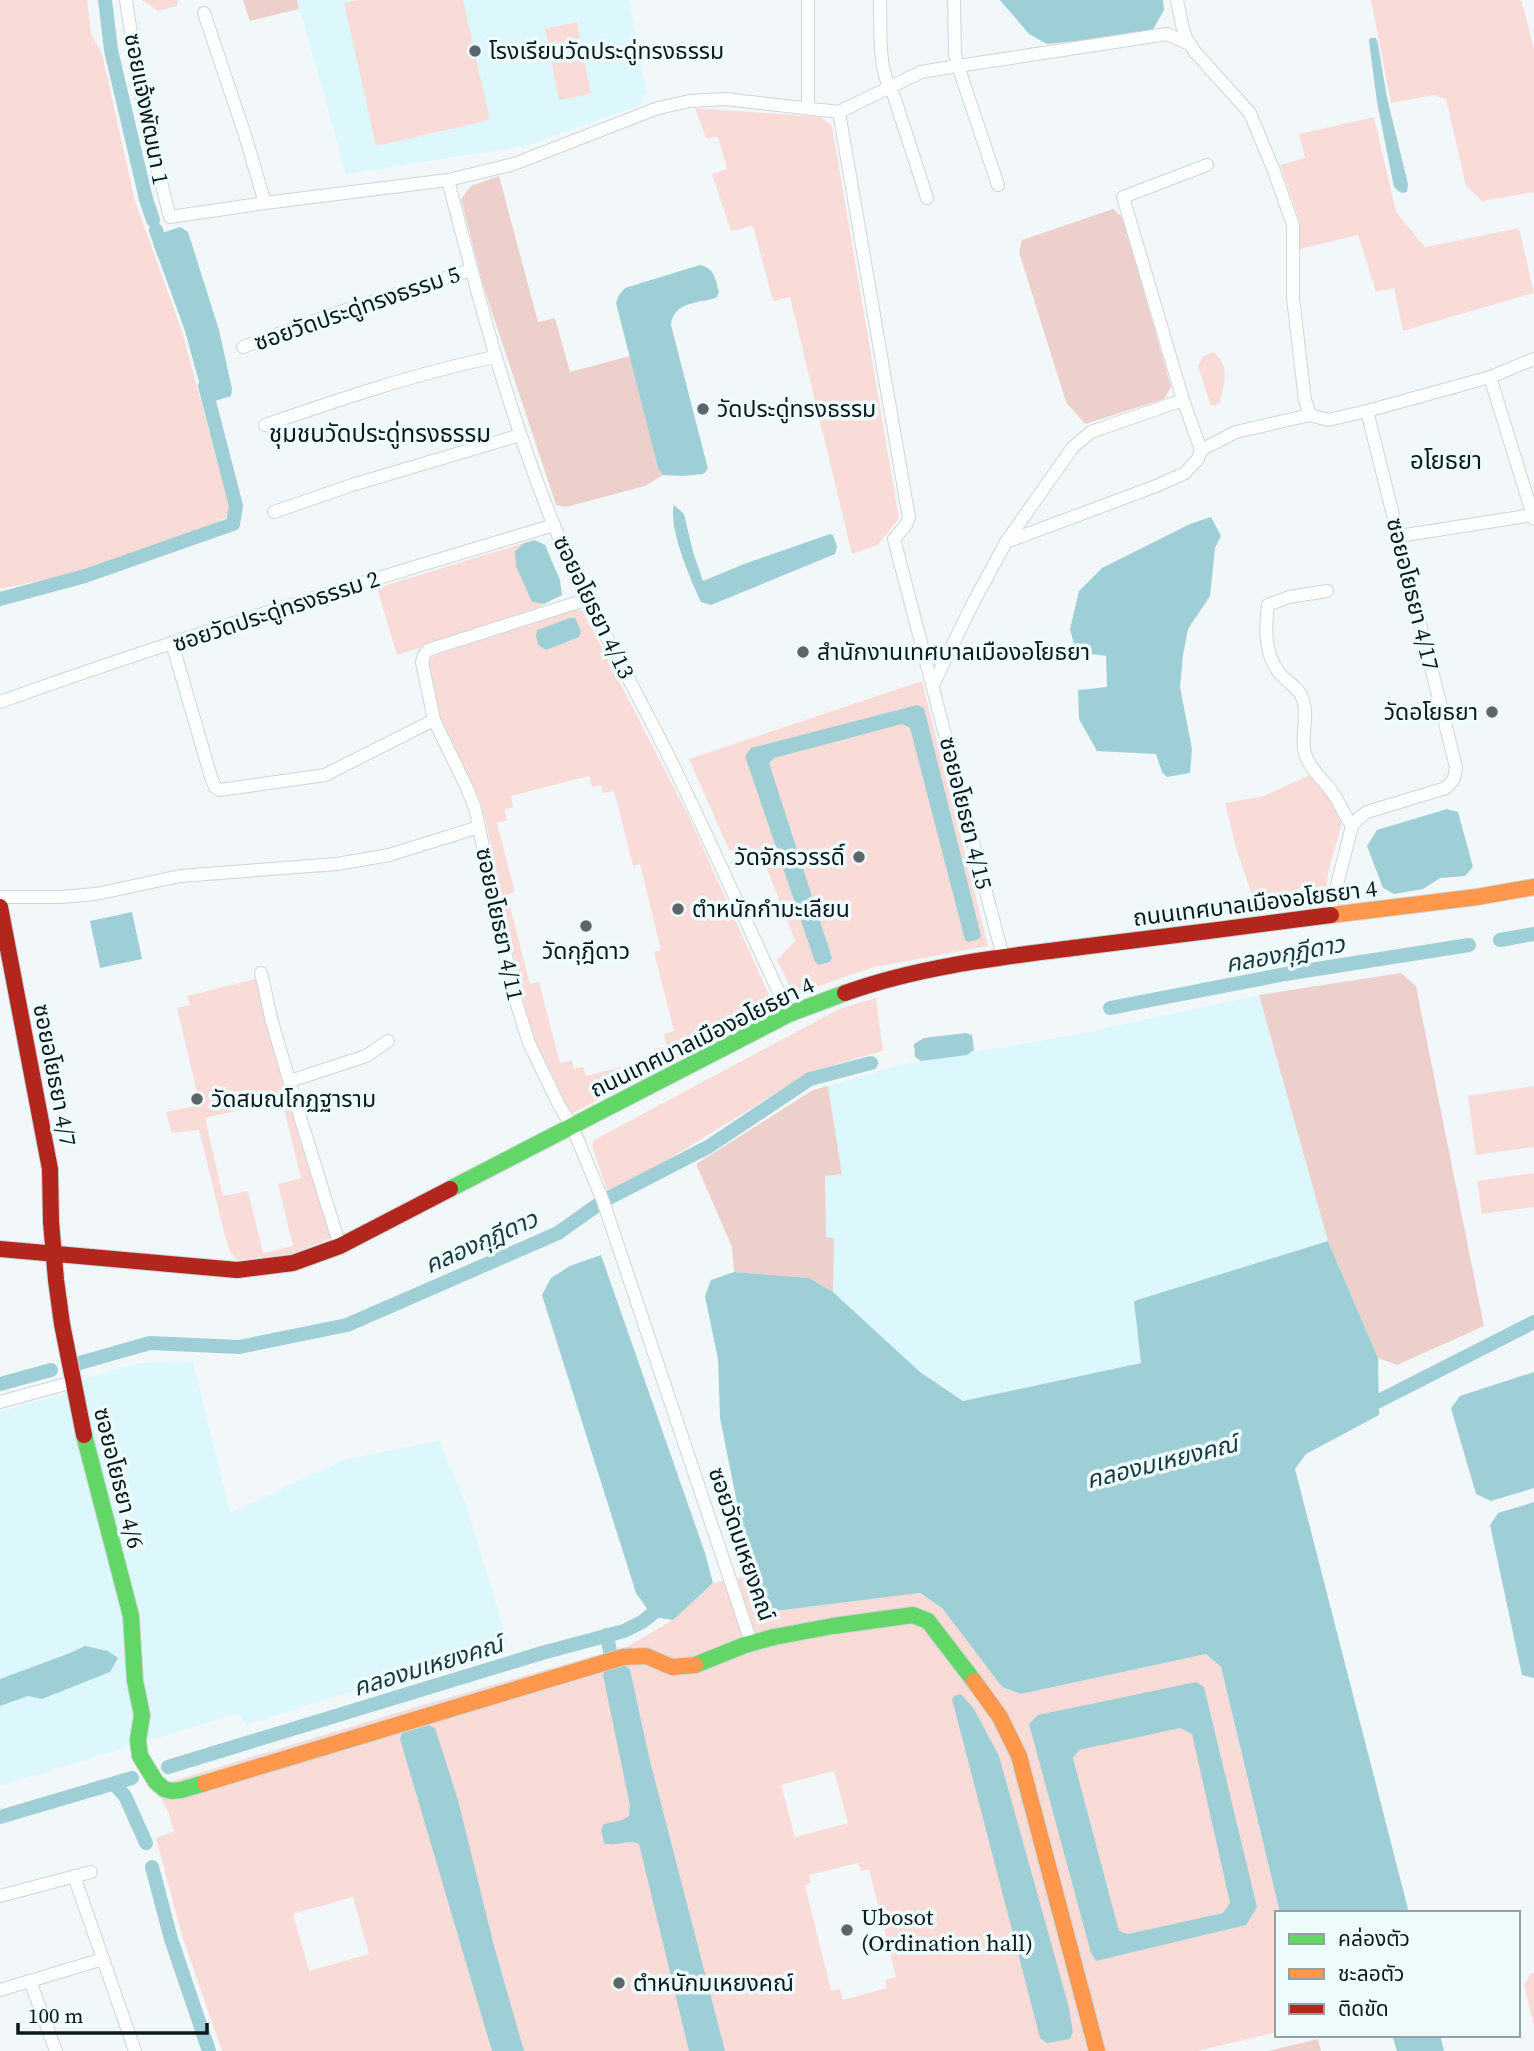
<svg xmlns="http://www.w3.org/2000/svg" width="1534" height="2051" font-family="'Source Serif 4','Noto Sans Thai',serif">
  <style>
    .built { fill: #ddf8fd }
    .green { fill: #f9dcd8; fill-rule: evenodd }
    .forest { fill: #edd0cc }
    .water { fill: #9fcfd6; fill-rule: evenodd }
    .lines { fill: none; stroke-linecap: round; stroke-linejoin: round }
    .canal { stroke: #9fcfd6; stroke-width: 14 }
    .street-casing { stroke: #ced6d8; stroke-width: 14 }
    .fast-casing { stroke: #ced6d8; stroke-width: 18 }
    .slow-casing { stroke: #ced6d8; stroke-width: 18 }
    .jam-casing { stroke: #ced6d8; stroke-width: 18 }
    .street { stroke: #fdfefe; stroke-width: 12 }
    .fast { stroke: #63d668; stroke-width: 16 }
    .slow { stroke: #ff974d; stroke-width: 16 }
    .jam { stroke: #b3261e; stroke-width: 16 }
    .poi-dot { fill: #5c6668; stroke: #eefbfd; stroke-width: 2.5 }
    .labels { text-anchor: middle; stroke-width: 7; stroke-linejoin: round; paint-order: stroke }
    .poi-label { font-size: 23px; fill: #0c181a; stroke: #eefbfd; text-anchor: start }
    .street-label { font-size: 23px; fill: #0c181a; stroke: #eefbfd }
    .neighbourhood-label { font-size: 24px; fill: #0c181a; stroke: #eefbfd }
    .water-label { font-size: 24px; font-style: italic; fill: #17383d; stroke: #eefbfd }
  </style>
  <rect width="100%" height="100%" fill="#f2f8fa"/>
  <g class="built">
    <path d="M297 0H629L647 93 639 105 526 146 346 174Z"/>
    <path d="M1259 995 1328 1241 1134 1301 1141 1363 963 1401 920 1372 833 1292 834 1239 826 1238 825 1175 842 1174 828 1086 900 1065 1073 1035Z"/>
    <path d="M193 1361 230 1513 344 1460 439 1440 465 1502 508 1642 246 1725 239 1713 0 1786V1411L81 1390 80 1380 138 1363Z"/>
  </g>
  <g class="green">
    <path d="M0 0H87L91 34 102 54 135 201 182 331 230 509 228 517 179 539 84 571 0 589Z"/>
    <path d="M142 0H178L177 6 158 11Z"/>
    <path d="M358 0H463L490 120 376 146 344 3Z"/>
    <path d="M1371 0H1520L1522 2 1534 49V192L1482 201 1466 186 1446 99 1434 95 1391 103Z"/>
    <path d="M577 22 591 94 559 100 545 29Z"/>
    <path d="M695 108 821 117 832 126 899 518 878 545 852 554 790 297 773 301 753 226 731 231 712 174 727 169 718 137 706 138Z"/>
    <path d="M1374 117 1396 212 1425 247 1519 228 1534 293 1403 331 1394 288 1376 292 1358 235 1300 249V222L1280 165 1305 158 1299 134Z"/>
    <path d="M1213 352C1231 365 1224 385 1220 403L1214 406 1210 404 1198 366 1203 356Z"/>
    <path d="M524 543 515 551 532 602 544 604 531 613 397 655 377 588Z"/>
    <path d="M576 609 583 611 689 817 770 997 771 1004 764 1015 571 1114 566 1112 528 1026 486 822 479 798 440 723 425 664 428 658ZM589 776 592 787 601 785 603 793 614 791 633 866 640 864 661 950 654 952 674 1031 664 1034 667 1046 654 1049 656 1058 586 1076 583 1067 574 1069 572 1060 560 1063 539 982 530 984 507 895 515 892 497 823 507 820 504 810 513 807 511 796Z"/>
    <path d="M922 681 988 946 870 968 794 995 777 960 795 941 762 856 729 850 689 759Z"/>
    <path d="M1309 775 1333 802 1343 819 1328 873 1325 906 1258 913 1236 848 1225 803 1264 796Z"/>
    <path d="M268 976 307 1155 333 1237 292 1254 237 1260 230 1252 226 1240 199 1130 172 1133 166 1112 200 1105 177 1008 190 1005 187 996ZM282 1100 301 1178 278 1184 293 1246 263 1253 248 1191 223 1196 205 1118Z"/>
    <path d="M876 998 883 1051 810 1072 609 1196 592 1146 594 1140 839 1009Z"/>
    <path d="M1534 1086V1147L1476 1155 1468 1096Z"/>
    <path d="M1534 1173V1207L1482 1214 1477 1181Z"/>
    <path d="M749 1576 762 1607 775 1611 919 1593 942 1608 1002 1687 1021 1694 1206 1654 1221 1667 1280 1913H1277V2032L1198 2051H222L182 1936 156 1838 174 1831 169 1814 156 1788 176 1780 409 1709 628 1646 673 1620 713 1583ZM834 1771 848 1823 795 1837 781 1785ZM858 1863 861 1871 869 1869 896 1977 885 1980 887 1988 843 2000 840 1989 831 1991 805 1885 811 1883 809 1875ZM353 1897 369 1954 309 1971 293 1914Z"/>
    <path d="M1531 1973H1534V2026L1524 1985Z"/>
  </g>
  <g class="forest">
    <path d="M243 0H297L299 9 250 21Z"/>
    <path d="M499 176 538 322 555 318 570 372 630 356 658 468 663 475 645 486 566 507 556 505 483 285 461 199 471 186Z"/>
    <path d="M1113 209 1123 218 1171 387 1164 399 1085 424 1066 402 1019 252 1022 240Z"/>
    <path d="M1401 973 1416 986 1484 1326 1397 1365 1378 1358 1328 1241 1259 995Z"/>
    <path d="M828 1086 842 1174 825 1176 826 1237 834 1238 833 1292 809 1278 734 1272 732 1247 696 1164 813 1090Z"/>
    <path d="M1318 2039 1321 2051H1268Z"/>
  </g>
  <g class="water">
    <path d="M1000 0H1163L1164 10 1151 33 1047 44 1029 34Z"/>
    <path d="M1370 38H1376L1378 44 1387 98 1408 184 1407 192 1401 193 1394 187 1377 102 1369 41Z"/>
    <path d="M180 227 188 232 219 330 232 389 231 396 208 403 204 400 185 331 153 243 156 235Z"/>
    <path d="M700 265C715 268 715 279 719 292L716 298C698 303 673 302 671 325L708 469 703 474 681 476 663 475 658 468 616 303 619 295 625 288Z"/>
    <path d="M674 505 684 514 693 552 703 581 744 564 830 534 833 535 837 547 835 554 711 605 701 602C691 581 668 528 674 505Z"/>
    <path d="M1211 517 1221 536 1215 548 1210 596 1188 629 1183 655 1180 687 1192 749 1190 773 1167 777 1162 772 1156 754 1097 751 1079 719 1078 690 1107 687 1106 656 1076 652 1070 629 1079 591 1102 568 1190 524Z"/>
    <path d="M535 540 545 545 560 580 562 595 544 604 532 602 516 566 515 551 524 543Z"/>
    <path d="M570 618H575L581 631 579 637 546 650 538 645 536 635 537 630Z"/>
    <path d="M917 705 924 708 981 936 979 939 968 942 965 940 910 728 902 724 774 758 769 763 832 958 830 962 819 965 815 962 745 756 751 748Z"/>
    <path d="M1447 809 1458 812 1473 867 1465 876 1440 878 1423 889 1394 894 1383 888 1367 846 1377 830Z"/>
    <path d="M132 912 142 959 100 968 90 921Z"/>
    <path d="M966 1033 972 1035 974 1050 967 1055 921 1061 915 1057 914 1044 924 1038Z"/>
    <path d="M1328 1241 1378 1358 1379 1415 1306 1454 1295 1469 1409 1913H1280L1221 1667 1206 1654 1021 1694 1002 1687 942 1608 920 1593 775 1611 762 1607 749 1576 741 1523 720 1418 718 1359 705 1296 711 1280 734 1272 809 1278 833 1292 920 1372 963 1401 1141 1363 1134 1301Z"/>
    <path d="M601 1255 705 1553 713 1583 673 1620 653 1617 636 1593 542 1295 551 1278 570 1266Z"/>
    <path d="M1534 1372V1488L1491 1501 1476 1494 1451 1408 1460 1396Z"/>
    <path d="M1534 1502V1678L1522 1675 1490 1525 1498 1513Z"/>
    <path d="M85 1646 108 1651 118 1658 110 1672 42 1699 28 1696 0 1706V1679L70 1653Z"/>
    <path d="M625 1665 630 1670 650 1761 725 2051H689L639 1844C627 1838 616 1848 604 1843L601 1830 604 1824 622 1820 629 1816 630 1806 603 1675 605 1669Z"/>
    <path d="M1196 1682 1204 1687 1257 1907 1246 1925 1096 1961 1091 1953 1029 1724 1038 1715ZM1180 1728 1192 1734 1230 1903 1223 1913 1128 1934 1119 1931 1073 1758 1079 1750Z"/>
    <path d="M961 1694 974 1709 999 1756 1068 2004 1073 2032 1070 2039 1047 2043 1040 2038 952 1699 954 1696Z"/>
    <path d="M429 1725 435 1728 458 1800 494 1946 524 2051H492L400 1739 402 1733Z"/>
    <path d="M1392 2035H1440L1444 2051H1397Z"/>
  </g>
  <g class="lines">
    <g class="canal">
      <path d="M105 0 111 50 146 199 153 220"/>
      <path d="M156 230 164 253"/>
      <path d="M0 599 85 576 233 524 236 506 205 386"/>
      <path d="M1500 940 1534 934"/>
      <path d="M1110 1008 1285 974 1469 945"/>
      <path d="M76 1364 150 1343 239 1347 347 1325 558 1233 603 1201 708 1147 810 1079 871 1063"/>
      <path d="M0 1384 51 1370"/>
      <path d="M1363 1409 1534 1322"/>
      <path d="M607 1635 610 1651"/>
      <path d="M168 1767 542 1653 624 1631 642 1622 666 1603"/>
      <path d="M114 1784 125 1796 146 1843"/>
      <path d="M0 1817 132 1778"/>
      <path d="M152 1867 171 1939 209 2051"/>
    </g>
    <g class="street-casing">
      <g id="street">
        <path d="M126 0 137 75 150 139 170 217 265 203 448 180 514 164 658 108 690 101 725 99 839 112 921 72 958 66 998 185"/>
        <path d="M880 0C881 32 877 69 894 96L927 198"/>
        <path d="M954 0 955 55 958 66 1167 34 1191 45"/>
        <path d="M1177 0 1182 25 1186 38 1195 52 1250 113 1274 171 1293 225V298L1305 400 1310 415"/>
        <path d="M204 13 245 135 265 203"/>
        <path d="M808 107V0"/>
        <path d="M839 112 909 518 906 525 894 539 1003 957"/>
        <path d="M448 180C478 296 508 412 553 523 585 602 628 675 666 751 709 837 748 927 789 1014"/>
        <path d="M243 347 328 316 471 270"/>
        <path d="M1490 377 1534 519"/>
        <path d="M265 425C341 399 417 373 495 357"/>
        <path d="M1201 450 1236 432 1310 415 1328 420 1367 411 1490 377 1534 359"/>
        <path d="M274 512 352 485 520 435"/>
        <path d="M1399 536 1533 515"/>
        <path d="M1006 542 1156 486 1185 473 1198 459 1201 450 1183 400 1123 197 1207 165"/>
        <path d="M1327 591 1289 597 1268 605C1265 629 1264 657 1282 676 1290 684 1300 689 1303 700 1309 717 1300 736 1305 754 1310 770 1324 780 1333 793 1340 804 1345 816 1352 826"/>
        <path d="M588 599 428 650 424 655 422 662 434 720 467 788 475 808 514 995 529 1043 560 1107 572 1126 603 1201 751 1642"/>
        <path d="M172 643 211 777 215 787 220 790 325 775 434 720"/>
        <path d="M933 685 972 605 1006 542 1073 447 1091 432 1183 400"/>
        <path d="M0 702C182 636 368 581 554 525"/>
        <path d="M0 897H61L96 894 180 876 337 864 389 855 479 827"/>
        <path d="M1329 916 1352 826 1359 818 1367 812 1446 788 1454 779 1456 767 1367 411"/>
        <path d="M261 973C266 991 268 1008 273 1025 294 1099 317 1172 340 1246"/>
        <path d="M290 1081 366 1056 388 1041"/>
        <path d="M0 1402 73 1382"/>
        <path d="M74 1876 135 2051"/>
        <path d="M0 1896 91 1872"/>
        <path d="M30 1981 56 2051"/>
        <path d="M0 1990 103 1959"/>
      </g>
    </g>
    <g class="fast-casing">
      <g id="fast">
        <path d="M450 1189 789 1014 845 993"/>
        <path d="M84 1435 131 1616 135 1681 142 1715 138 1740 140 1756 156 1782 164 1789 172 1791 181 1790 205 1783"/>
        <path d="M695 1665 745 1645 774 1637 833 1626 913 1615 928 1621 974 1681"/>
      </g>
    </g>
    <g class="slow-casing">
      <g id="slow">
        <path d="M1331 915 1477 897 1534 887"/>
        <path d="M974 1681 1000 1717 1019 1756 1097 2051"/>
        <path d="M205 1783 623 1657 646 1656 672 1667 695 1665"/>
      </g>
    </g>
    <g class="jam-casing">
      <g id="jam">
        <path d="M0 907 50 1169 51 1222 56 1280 62 1324 84 1435"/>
        <path d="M845 993C920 966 1002 957 1081 947 1164 937 1248 926 1331 915"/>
        <path d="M0 1249 237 1270 293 1263 340 1246 450 1189"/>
      </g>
    </g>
    <use href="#street" class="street"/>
    <use href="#fast" class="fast"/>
    <use href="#slow" class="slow"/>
    <use href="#jam" class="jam"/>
  </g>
  <g class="poi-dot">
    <circle cx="475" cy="51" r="7"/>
    <circle cx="703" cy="409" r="7"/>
    <circle cx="803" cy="652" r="7"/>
    <circle cx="1492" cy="712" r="7"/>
    <circle cx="859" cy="857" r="7"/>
    <circle cx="678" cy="909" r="7"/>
    <circle cx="586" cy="926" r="7"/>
    <circle cx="197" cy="1099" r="7"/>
    <circle cx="847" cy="1930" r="7"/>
    <circle cx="619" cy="1983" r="7"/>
  </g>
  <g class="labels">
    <g class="poi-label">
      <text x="489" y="59">โรงเรียนวัดประดู่ทรงธรรม</text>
      <text x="717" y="417">วัดประดู่ทรงธรรม</text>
      <text x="817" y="660">สำนักงานเทศบาลเมืองอโยธยา</text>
      <text x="1478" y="720" text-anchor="end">วัดอโยธยา</text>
      <text x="845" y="865" text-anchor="end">วัดจักรวรรดิ์</text>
      <text x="692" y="917">ตำหนักกำมะเลียน</text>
      <text x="586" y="959" text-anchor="middle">วัดกุฎีดาว</text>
      <text x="211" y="1107">วัดสมณโกฏฐาราม</text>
      <text x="861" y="1925">Ubosot<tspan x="861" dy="26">(Ordination hall)</tspan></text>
      <text x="633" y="1991">ตำหนักมเหยงคณ์</text>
    </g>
    <g class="street-label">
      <text transform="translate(147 109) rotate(79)" y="8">ซอยแจ้งพัฒนา 1</text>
      <text transform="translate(357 308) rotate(-19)" y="8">ซอยวัดประดู่ทรงธรรม 5</text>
      <text transform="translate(1413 594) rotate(76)" y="8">ซอยอโยธยา 4/17</text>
      <text transform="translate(594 607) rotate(64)" y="8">ซอยอโยธยา 4/13</text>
      <text transform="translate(276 611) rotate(-18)" y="8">ซอยวัดประดู่ทรงธรรม 2</text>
      <text transform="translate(966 813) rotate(76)" y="8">ซอยอโยธยา 4/15</text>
      <text transform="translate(1255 903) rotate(-7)" y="8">ถนนเทศบาลเมืองอโยธยา 4</text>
      <text transform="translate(500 924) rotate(78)" y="8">ซอยอโยธยา 4/11</text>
      <text transform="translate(702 1037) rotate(-26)" y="8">ถนนเทศบาลเมืองอโยธยา 4</text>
      <text transform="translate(55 1075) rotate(79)" y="8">ซอยอโยธยา 4/7</text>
      <text transform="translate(119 1478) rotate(76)" y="8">ซอยอโยธยา 4/6</text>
      <text transform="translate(742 1544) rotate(71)" y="8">ซอยวัดมเหยงคณ์</text>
    </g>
    <g class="neighbourhood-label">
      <text x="380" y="442">ชุมชนวัดประดู่ทรงธรรม</text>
      <text x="1446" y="469">อโยธยา</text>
    </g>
    <g class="water-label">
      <text transform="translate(1285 954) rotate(-10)" y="8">คลองกุฎีดาว</text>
      <text transform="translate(481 1242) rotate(-24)" y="8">คลองกุฎีดาว</text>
      <text transform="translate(1162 1462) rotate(-14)" y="8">คลองมเหยงคณ์</text>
      <text transform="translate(428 1666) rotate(-17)" y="8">คลองมเหยงคณ์</text>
    </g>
  </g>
  <rect x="1275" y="1911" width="245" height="126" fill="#eefbfd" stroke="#94a0a2" stroke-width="2"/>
  <rect x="1289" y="1934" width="35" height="10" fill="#63d668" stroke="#94a0a2" stroke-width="2"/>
  <text x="1338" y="1946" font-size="21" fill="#0c181a">คล่องตัว</text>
  <rect x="1289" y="1969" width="35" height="10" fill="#ff974d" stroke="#94a0a2" stroke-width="2"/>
  <text x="1338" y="1981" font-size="21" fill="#0c181a">ชะลอตัว</text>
  <rect x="1289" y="2004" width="35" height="10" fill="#b3261e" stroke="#94a0a2" stroke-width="2"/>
  <text x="1338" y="2016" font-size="21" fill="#0c181a">ติดขัด</text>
  <path d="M18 2023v10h189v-10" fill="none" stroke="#0c181a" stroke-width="3.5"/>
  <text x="28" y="2023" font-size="21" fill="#0c181a" stroke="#eefbfd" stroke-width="5" paint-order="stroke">100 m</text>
</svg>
